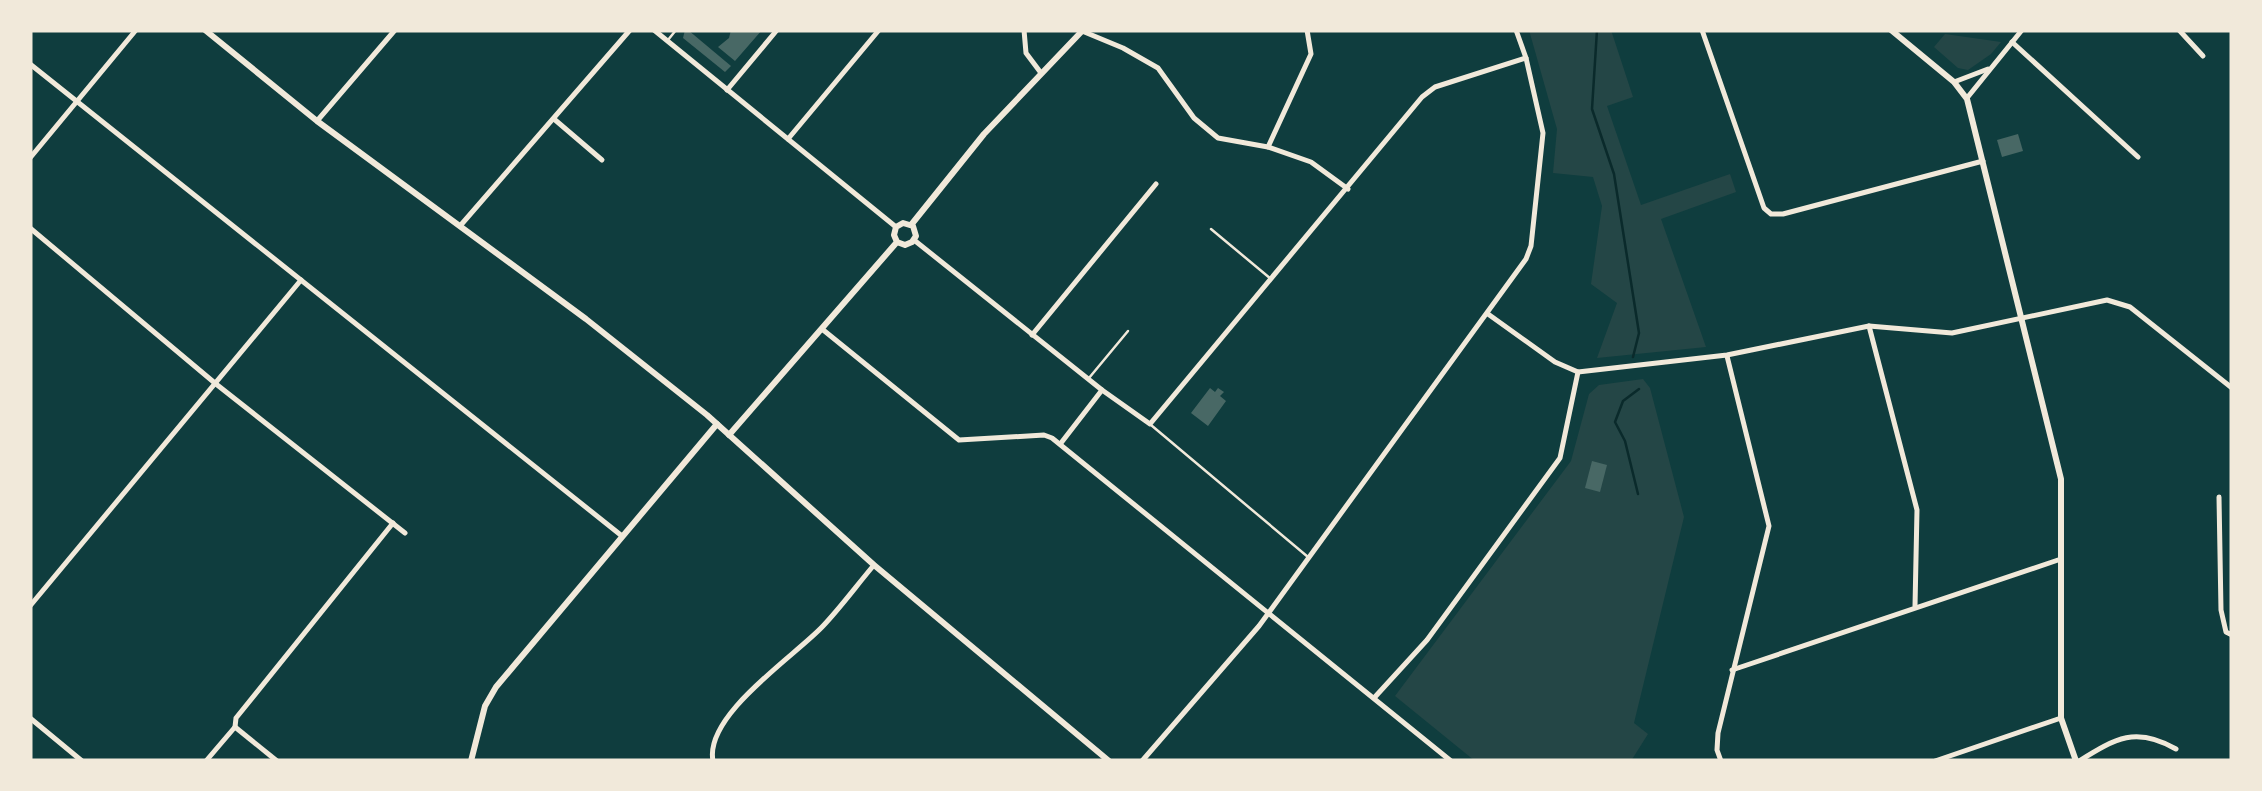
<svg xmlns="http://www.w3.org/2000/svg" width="2262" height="791" font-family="Lato,sans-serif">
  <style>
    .green { fill: #244646 }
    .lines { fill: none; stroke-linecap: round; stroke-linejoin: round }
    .stream { stroke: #0a2a2b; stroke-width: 2.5 }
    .building { fill: #486865 }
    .service { stroke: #f1e9da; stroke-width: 2.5 }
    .minor { stroke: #f1e9da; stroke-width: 5 }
    .tertiary { stroke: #f1e9da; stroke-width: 6 }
    .secondary { stroke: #f1e9da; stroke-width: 6 }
  </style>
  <rect width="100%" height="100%" fill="#0f3d3e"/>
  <g class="green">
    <path d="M1529 30H1611L1633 97 1607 106 1641 205 1730 174 1736 192 1661 219 1706 347 1597 358 1617 303 1591 284 1602 206 1593 177 1553 173 1557 129Z"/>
    <path d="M1945 34 2001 42 1991 54 1968 70 1958 68 1934 47Z"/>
    <path d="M1643 379 1650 388 1684 517 1634 723 1648 734 1631 761H1475L1395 696 1571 461 1589 394 1599 385Z"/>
  </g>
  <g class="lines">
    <g class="stream">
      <path d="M1597 30 1592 109 1614 174 1639 333 1633 357"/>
      <path d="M1638 494 1625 441 1615 422 1623 401 1639 389"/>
    </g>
  </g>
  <g class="building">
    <path d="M685 30H688L731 66 725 72 683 38Z"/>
    <path d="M731 30H762L735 61 718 47 729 38Z"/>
    <path d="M2018 134 2023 151 2002 157 1997 140Z"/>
    <path d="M1210 388 1215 392 1218 388 1224 392 1220 396 1226 401 1208 426 1191 413Z"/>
    <path d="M1592 461 1607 465 1600 492 1585 488Z"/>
  </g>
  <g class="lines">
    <g class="service">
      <path d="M668 40 676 30"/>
      <path d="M1211 229 1271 279"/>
      <path d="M1089 378 1128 331"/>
      <path d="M1151 425 1308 557"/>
    </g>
    <g class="minor">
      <path d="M654 30 896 227"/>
      <path d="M1024 30 1026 53 1041 73"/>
      <path d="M1702 30 1764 208 1771 214H1783L1983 161"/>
      <path d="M2179 30 2203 56"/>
      <path d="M1082 31 1123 48 1158 68 1194 118 1218 138 1268 147 1311 162 1348 189"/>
      <path d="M2012 42 2138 157"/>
      <path d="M30 64 622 536"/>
      <path d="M1954 82 1988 69"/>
      <path d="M727 90 777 30"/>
      <path d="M1967 98 2022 30"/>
      <path d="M554 119 602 160"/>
      <path d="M317 121 395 30"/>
      <path d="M788 139 879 30"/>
      <path d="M1268 147 1311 54 1307 30"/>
      <path d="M30 158 136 30"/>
      <path d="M460 226 630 30"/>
      <path d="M30 228 216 384 405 533"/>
      <path d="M914 240 1102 390 1150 424 1422 97 1435 87 1526 58"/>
      <path d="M1488 314 1555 362 1578 372 1727 355 1869 326 1952 333 2107 300 2130 307 2232 388"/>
      <path d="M1869 326 1917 510 1915 606"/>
      <path d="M822 329 959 440 1044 435 1052 438 1451 761"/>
      <path d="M1032 335 1156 184"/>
      <path d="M1061 443 1102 390"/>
      <path d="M2219 497 2221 610 2226 632 2232 635"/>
      <path d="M30 606 301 280"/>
      <path d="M1732 670 2061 559"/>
      <path d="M1374 698 1427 640 1560 458 1578 372"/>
      <path d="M30 718 82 761"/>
      <path d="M235 727 277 761"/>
      <path d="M206 761 235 727 236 718 393 523"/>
      <path d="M713 761C704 715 795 656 823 626 841 607 857 585 874 565"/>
      <path d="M1142 761 1259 626 1526 259 1531 246 1543 133 1526 58 1516 30"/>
      <path d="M1721 761 1717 750 1718 733 1769 526 1727 356"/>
      <path d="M1935 761 2061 718"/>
      <path d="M2079 761C2116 738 2136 726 2176 749"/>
    </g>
    <g class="tertiary">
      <path d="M1891 30 1954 82 1967 99 2061 479V718L2076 761"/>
      <path d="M911 225 984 134 1083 30"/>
      <path d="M729 435 897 242 894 235 896 227 903 223 913 226 916 236 912 242 905 245 897 242"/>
      <path d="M471 761 485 706 496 687 717 424"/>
    </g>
    <path class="secondary" d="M205 30 317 121 586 319 707 415 874 565 1109 761"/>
  </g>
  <rect width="2262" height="791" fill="none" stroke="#f1e9da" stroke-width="65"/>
</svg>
